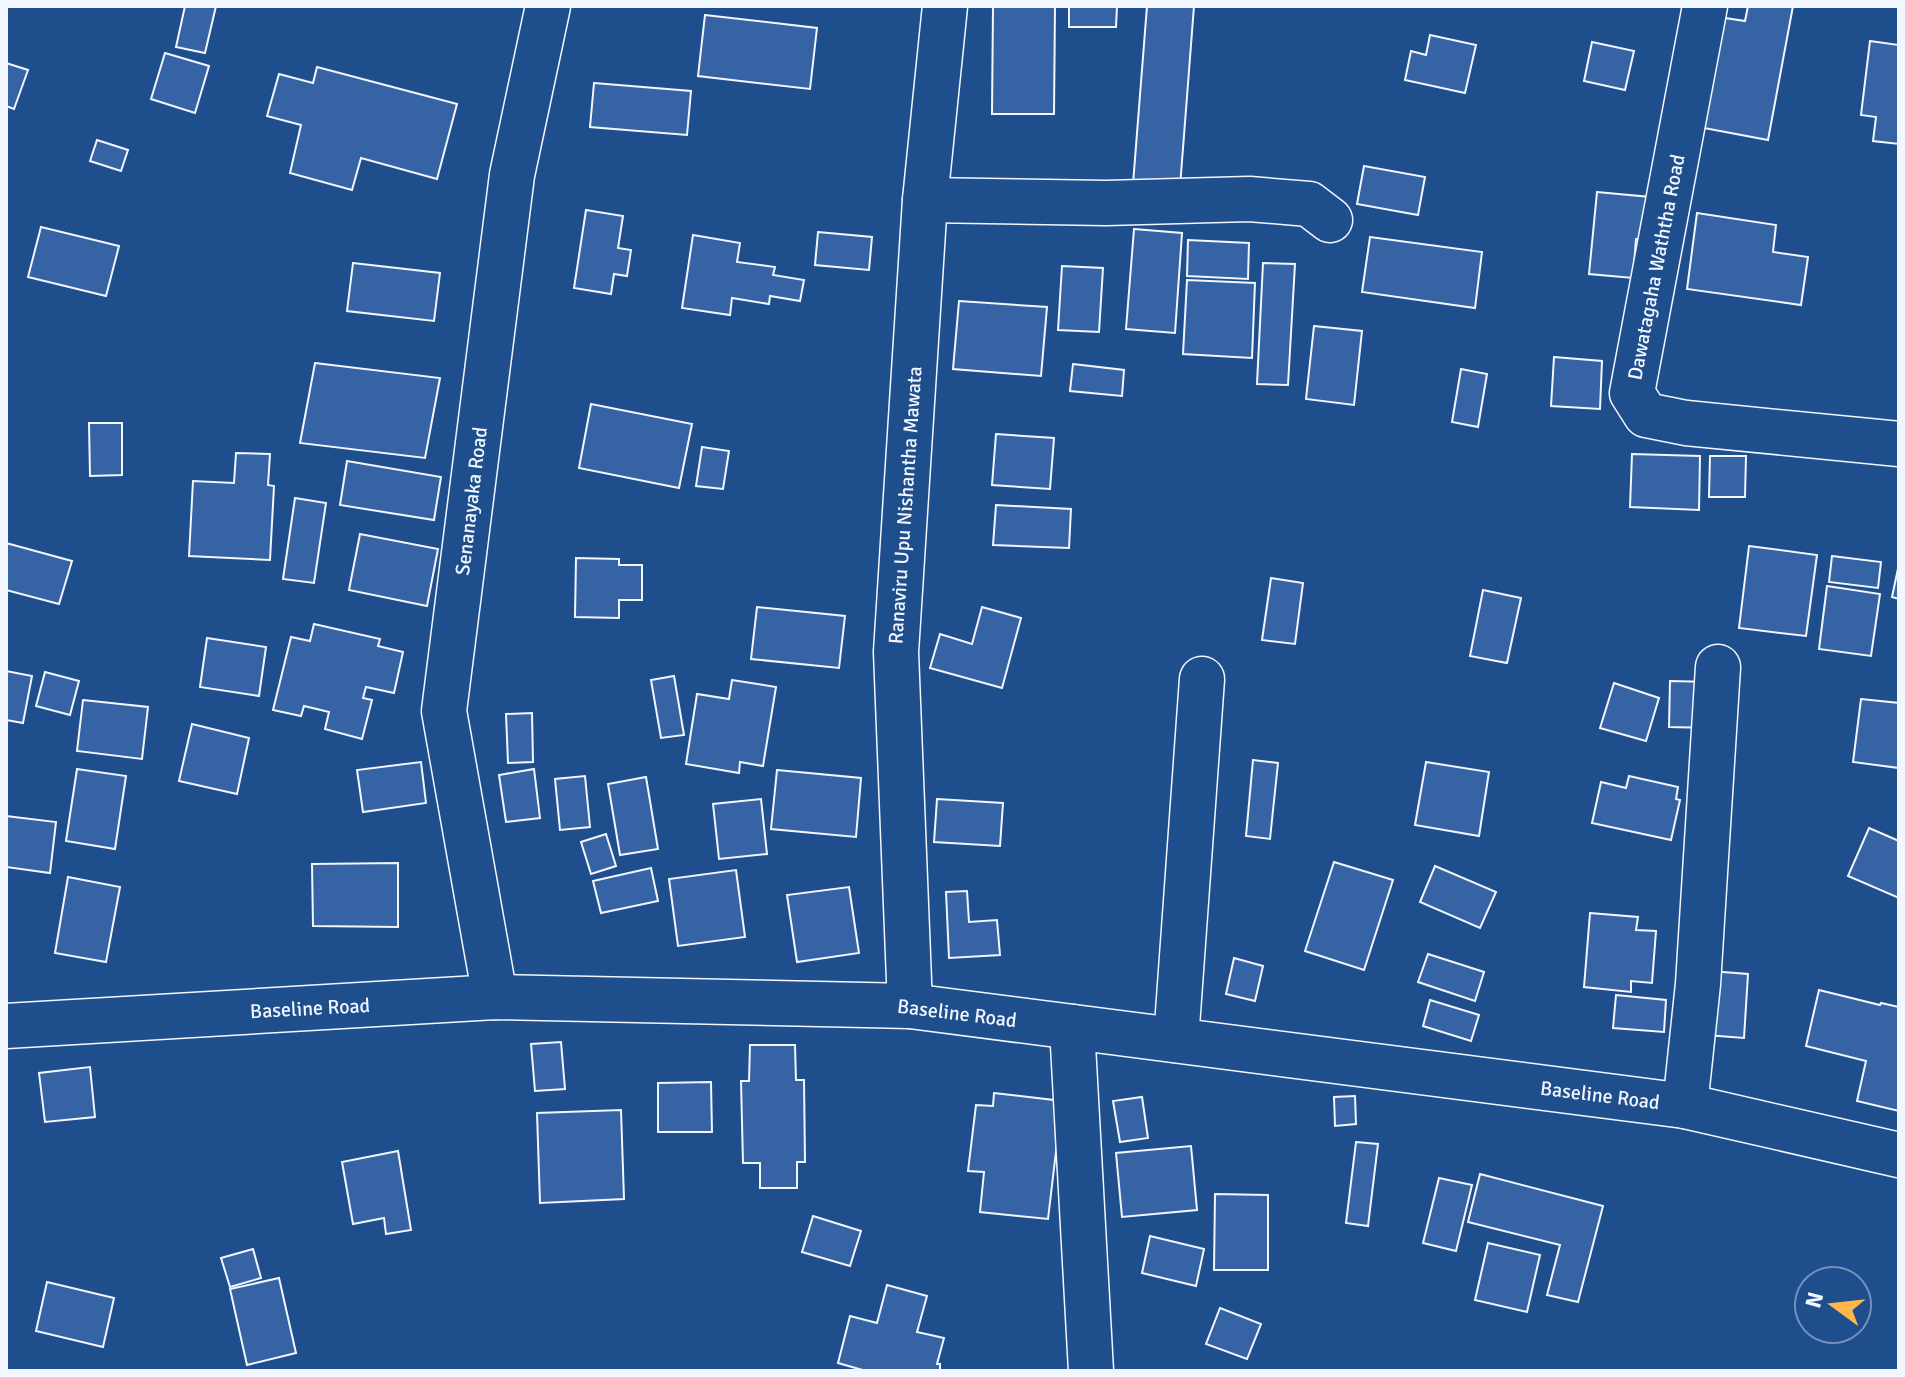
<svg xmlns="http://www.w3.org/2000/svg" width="1905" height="1377" font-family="Signika,sans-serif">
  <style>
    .building { fill: #3563a3; stroke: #f2f6ff; stroke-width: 2 }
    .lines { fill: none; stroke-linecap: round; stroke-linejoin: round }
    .minor-casing { stroke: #f2f6ff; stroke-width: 47 }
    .major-casing { stroke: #f2f6ff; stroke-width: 47 }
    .minor { stroke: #1f4e8c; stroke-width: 44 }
    .major { stroke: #1f4e8c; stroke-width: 44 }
    .labels { text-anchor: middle; stroke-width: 6; stroke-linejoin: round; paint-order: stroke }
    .street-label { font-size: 20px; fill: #f2f6ff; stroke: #1f4e8c }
  </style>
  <rect width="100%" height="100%" fill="#1f4e8c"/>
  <g class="building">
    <path d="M185 6H216L205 53 176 47Z"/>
    <path d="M993 6H1055L1054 114H992Z"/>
    <path d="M1069 6H1117L1116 27H1069Z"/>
    <path d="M1147 6H1194L1180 187 1133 184Z"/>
    <path d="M1748 6H1793L1768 140 1704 128 1725 18 1745 21Z"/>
    <path d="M705 15 817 28 810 89 698 76Z"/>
    <path d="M1430 35 1476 45 1465 93 1405 80 1411 51 1426 55Z"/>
    <path d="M1870 41 1899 45V144L1873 141 1876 117 1861 115Z"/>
    <path d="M1592 42 1634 51 1625 90 1584 81Z"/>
    <path d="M165 53 209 66 195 113 151 99Z"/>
    <path d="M6 63 28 70 14 109 6 106Z"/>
    <path d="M317 67 457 104 437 179 361 158 352 190 290 173 301 125 267 116 279 74 313 83Z"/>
    <path d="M594 83 691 91 687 135 590 127Z"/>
    <path d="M97 140 128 150 121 171 90 161Z"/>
    <path d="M1364 166 1425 177 1418 215 1357 204Z"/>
    <path d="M1597 192 1661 198 1657 241 1636 239 1633 278 1589 274Z"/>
    <path d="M586 210 623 216 618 248 631 250 627 276 614 274 611 294 574 288Z"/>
    <path d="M1697 213 1776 225 1773 252 1808 257 1801 305 1687 289Z"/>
    <path d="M41 227 119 246 106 296 28 277Z"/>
    <path d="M1134 229 1182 233 1175 333 1126 329Z"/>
    <path d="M818 232 872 237 869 270 815 265Z"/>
    <path d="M693 235 740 243 737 262 775 267 773 275 804 280 800 301 770 296 769 304 732 298 730 315 682 308Z"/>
    <path d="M1370 237 1482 252 1475 308 1362 292Z"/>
    <path d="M1188 240 1249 243 1248 279 1187 276Z"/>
    <path d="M353 263 440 273 434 321 347 311Z"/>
    <path d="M1263 263 1295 264 1288 385 1257 384Z"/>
    <path d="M1062 266 1103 268 1099 332 1058 330Z"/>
    <path d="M1187 280 1255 283 1252 358 1183 354Z"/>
    <path d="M959 301 1047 307 1041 376 953 369Z"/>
    <path d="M1314 326 1362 331 1354 405 1306 399Z"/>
    <path d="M1554 357 1602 361 1600 409 1551 406Z"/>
    <path d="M315 363 440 378 425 458 300 443Z"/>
    <path d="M1073 364 1124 370 1122 396 1070 391Z"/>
    <path d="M1461 369 1487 374 1478 427 1452 422Z"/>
    <path d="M591 404 692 424 679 488 579 468Z"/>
    <path d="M89 423H122V475L90 476Z"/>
    <path d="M996 434 1054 438 1050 489 992 485Z"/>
    <path d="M702 447 729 451 723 489 696 486Z"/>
    <path d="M236 453 270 454 268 485 274 486 270 560 189 556 193 481 234 483Z"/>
    <path d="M1632 454 1700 456 1699 510 1630 507Z"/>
    <path d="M1710 456H1746L1745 497H1709Z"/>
    <path d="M347 461 441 477 434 520 340 505Z"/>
    <path d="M295 498 326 503 314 583 283 579Z"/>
    <path d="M996 505 1071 509 1069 548 993 545Z"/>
    <path d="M360 534 438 549 427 606 349 590Z"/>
    <path d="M6 543 72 561 59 604 6 590Z"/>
    <path d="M1749 546 1817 555 1806 636 1739 628Z"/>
    <path d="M1832 556 1881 562 1878 588 1829 582Z"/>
    <path d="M576 558 619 559V565H642V600H619V618L575 617Z"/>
    <path d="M1899 564V599L1892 597Z"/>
    <path d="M1271 578 1303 583 1295 644 1262 640Z"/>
    <path d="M1827 586 1880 594 1871 656 1819 649Z"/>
    <path d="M1483 590 1521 598 1507 663 1470 656Z"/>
    <path d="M757 607 845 616 839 668 751 659Z"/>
    <path d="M982 607 1021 618 1002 688 930 668 940 634 972 644Z"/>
    <path d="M314 624 380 639 378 646 403 652 394 693 366 687 363 698 372 700 362 739 325 729 329 712 304 706 301 716 273 710 291 637 310 641Z"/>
    <path d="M207 638 266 647 259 696 200 687Z"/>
    <path d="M6 671 32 676 23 723 6 720Z"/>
    <path d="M45 672 79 681 70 715 36 706Z"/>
    <path d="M674 676 684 735 661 738 651 680Z"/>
    <path d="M732 680 776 687 763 766 740 762 739 773 686 764 697 694 729 699Z"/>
    <path d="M1670 681 1712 682 1711 728 1669 727Z"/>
    <path d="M1614 683 1659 698 1646 741 1600 728Z"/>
    <path d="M1861 699 1899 703V768L1853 762Z"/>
    <path d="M83 700 148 707 142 759 77 751Z"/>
    <path d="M532 713 533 762 508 763 506 714Z"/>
    <path d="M192 724 249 738 237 794 179 781Z"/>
    <path d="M1253 760 1278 763 1270 839 1246 836Z"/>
    <path d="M421 762 426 803 363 812 357 770Z"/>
    <path d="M1426 762 1489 772 1479 836 1415 825Z"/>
    <path d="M77 769 126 776 115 849 66 841Z"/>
    <path d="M534 769 540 818 506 822 499 775Z"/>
    <path d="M777 770 861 778 856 837 771 829Z"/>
    <path d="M585 776 590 827 560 830 555 779Z"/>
    <path d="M1629 776 1678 787 1676 799 1680 800 1671 840 1592 823 1601 782 1626 788Z"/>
    <path d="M646 777 658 849 620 855 608 784Z"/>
    <path d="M761 799 767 854 719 859 713 804Z"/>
    <path d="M937 799 1003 803 1000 846 934 842Z"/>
    <path d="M6 816 56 822 50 873 6 867Z"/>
    <path d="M1869 828 1899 841V898L1848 876Z"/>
    <path d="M606 834 616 866 591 874 581 842Z"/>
    <path d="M1334 862 1393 880 1364 970 1305 951Z"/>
    <path d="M398 863V927L313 926 312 864Z"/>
    <path d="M1435 866 1496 892 1480 928 1420 902Z"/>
    <path d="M651 868 658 901 601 913 593 881Z"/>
    <path d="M736 870 745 937 678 946 669 879Z"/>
    <path d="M68 877 120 887 106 962 55 953Z"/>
    <path d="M849 887 859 953 797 962 787 895Z"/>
    <path d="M967 891 969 922 997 920 1000 955 949 958 946 892Z"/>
    <path d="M1590 913 1638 917 1636 930 1656 931 1652 983 1631 981V992L1584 987Z"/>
    <path d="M1428 954 1484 972 1475 1001 1418 982Z"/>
    <path d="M1234 958 1263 966 1255 1001 1226 994Z"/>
    <path d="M1710 971 1748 974 1744 1038 1706 1035Z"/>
    <path d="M1819 990 1880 1005 1881 1003 1899 1007V1111L1857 1101 1866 1061 1806 1046Z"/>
    <path d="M1616 995 1666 1000 1664 1032 1613 1028Z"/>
    <path d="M1430 1000 1479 1015 1471 1041 1423 1026Z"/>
    <path d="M561 1042 565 1089 535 1091 531 1044Z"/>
    <path d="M750 1045H795L796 1080H804L805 1162H797V1188H760V1163H743L741 1081H749Z"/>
    <path d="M90 1067 95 1117 45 1122 39 1073Z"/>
    <path d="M711 1082 712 1132H658V1083Z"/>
    <path d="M994 1093 1062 1101 1048 1219 980 1212 984 1172 968 1171 976 1105 993 1106Z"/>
    <path d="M1355 1096 1356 1124 1335 1126 1334 1097Z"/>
    <path d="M1142 1097 1148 1138 1120 1142 1113 1101Z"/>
    <path d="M621 1110 624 1199 540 1203 537 1113Z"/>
    <path d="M1356 1142 1378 1144 1368 1226 1346 1223Z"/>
    <path d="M1191 1146 1197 1210 1122 1217 1116 1153Z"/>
    <path d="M398 1151 411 1230 386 1234 384 1218 353 1224 342 1162Z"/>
    <path d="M1480 1174 1603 1206 1578 1302 1547 1295 1560 1245 1468 1222Z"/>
    <path d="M1439 1178 1472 1185 1456 1251 1423 1243Z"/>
    <path d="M1215 1194 1268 1195V1270H1214Z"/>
    <path d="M813 1216 861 1231 850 1266 802 1252Z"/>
    <path d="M1150 1236 1204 1249 1196 1286 1142 1273Z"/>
    <path d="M1488 1243 1540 1255 1527 1312 1475 1300Z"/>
    <path d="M253 1249 261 1278 230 1287 221 1258Z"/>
    <path d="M279 1278 296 1353 247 1365 230 1289Z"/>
    <path d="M47 1282 114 1298 103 1347 36 1331Z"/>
    <path d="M887 1285 927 1296 917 1332 944 1338 937 1364H940V1371H866L838 1363 850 1316 877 1323Z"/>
    <path d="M1220 1308 1261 1324 1247 1359 1206 1344Z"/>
  </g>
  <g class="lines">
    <g class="minor-casing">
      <g id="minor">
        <path d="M1705 6 1632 393 1646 415 1686 423 1899 444"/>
        <path d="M925 200 1106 203 1249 199 1309 204 1330 220"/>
        <path d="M495 997 444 711 512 175 548 6"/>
        <path d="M910 1006 896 652 925 200 945 6"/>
        <path d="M1072 1027 1091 1371"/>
        <path d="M1176 1040 1202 679"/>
        <path d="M1685 1106 1698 984 1718 667"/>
      </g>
    </g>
    <g class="major-casing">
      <path id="major" d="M6 1026 495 997 910 1006 1685 1106 1899 1155"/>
    </g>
    <use href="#minor" class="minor"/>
    <use href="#major" class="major"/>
  </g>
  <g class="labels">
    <g class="street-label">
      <text transform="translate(1656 267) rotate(-79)" y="7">Dawatagaha Waththa Road</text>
      <text transform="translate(471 501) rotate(-83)" y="7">Senanayaka Road</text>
      <text transform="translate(905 505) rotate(-86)" y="7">Ranaviru Upu Nishantha Mawata</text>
      <text transform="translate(310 1008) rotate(-3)" y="7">Baseline Road</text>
      <text transform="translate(957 1013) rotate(7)" y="7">Baseline Road</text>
      <text transform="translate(1600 1095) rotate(7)" y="7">Baseline Road</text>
    </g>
  </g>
  <rect width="1905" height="1377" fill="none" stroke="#f2f6ff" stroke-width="16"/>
  <g transform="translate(1833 1305) rotate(285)"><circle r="38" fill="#1f4e8c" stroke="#7391ba" stroke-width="2"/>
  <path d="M0-6L14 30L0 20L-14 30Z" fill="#ffb74d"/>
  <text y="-12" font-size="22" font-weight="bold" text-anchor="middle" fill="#f2f6ff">N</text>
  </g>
</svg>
